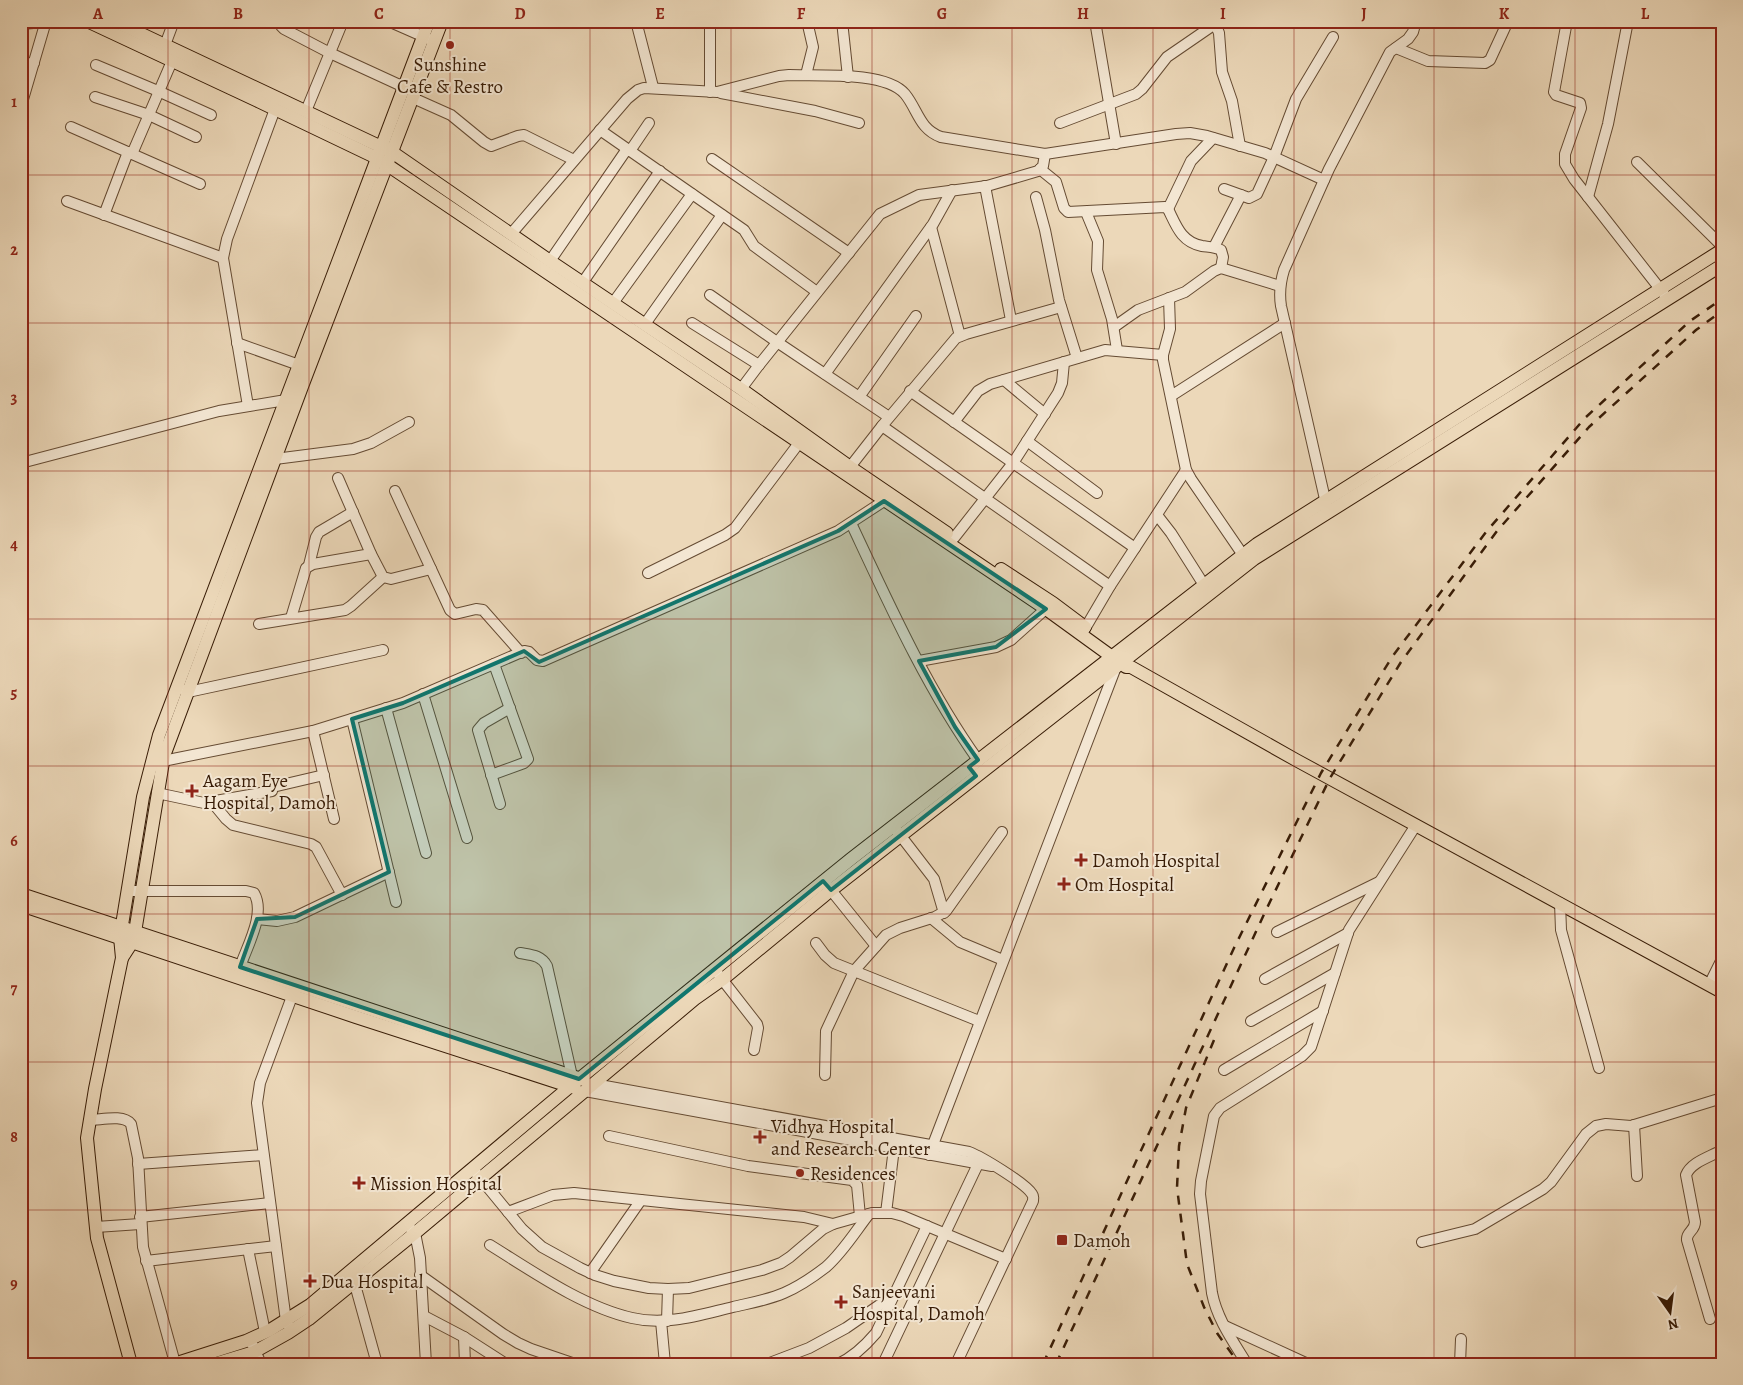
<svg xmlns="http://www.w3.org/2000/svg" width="1743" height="1385" font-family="Alegreya,serif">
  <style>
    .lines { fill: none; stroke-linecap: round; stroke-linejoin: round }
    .minor-casing { stroke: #654b33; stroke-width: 12 }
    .major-casing { stroke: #381c06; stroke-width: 14 }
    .minor { stroke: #f3e6d2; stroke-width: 10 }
    .major { stroke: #ecd8b9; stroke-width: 12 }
    .rail { stroke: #381c06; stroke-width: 2.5; stroke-dasharray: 9 9; stroke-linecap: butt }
    .marked { fill: #0f766e; fill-opacity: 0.2; stroke: #0f766e; stroke-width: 4; stroke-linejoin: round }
    .grid { fill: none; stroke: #8f2418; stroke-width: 1; stroke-opacity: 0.55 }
    .poi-dot { fill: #8f2418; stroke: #f3e6d2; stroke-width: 2 }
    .labels { text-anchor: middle; stroke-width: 4; stroke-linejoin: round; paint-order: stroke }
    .poi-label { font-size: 19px; fill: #381c06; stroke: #f3e6d2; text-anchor: start }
    .neatline { fill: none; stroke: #8f2418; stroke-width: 2 }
    .grid-label { font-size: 16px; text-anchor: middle; font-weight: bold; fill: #8f2418 }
  </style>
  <rect width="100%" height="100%" fill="#ecd8b9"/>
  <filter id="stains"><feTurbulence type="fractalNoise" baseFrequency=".004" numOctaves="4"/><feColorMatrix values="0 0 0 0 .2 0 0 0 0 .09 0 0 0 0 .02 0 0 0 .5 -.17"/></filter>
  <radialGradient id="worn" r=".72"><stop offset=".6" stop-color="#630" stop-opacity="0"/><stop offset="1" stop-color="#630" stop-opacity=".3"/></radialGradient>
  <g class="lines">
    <g class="minor-casing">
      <g id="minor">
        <path d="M281 21V26L284 29 330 53 404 87"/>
        <path d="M388 21 429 39"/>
        <path d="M636 21 653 87"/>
        <path d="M842 21 848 77"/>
        <path d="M1095 21 1116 144"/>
        <path d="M1214 21 1219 33 1222 72 1232 101 1240 146"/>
        <path d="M1567 21 1554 92 1556 95 1580 103 1581 108 1565 154V164L1574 179 1664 294"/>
        <path d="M21 24 46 22"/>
        <path d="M165 45 174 21"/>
        <path d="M1396 48 1428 61 1485 63 1490 60 1508 21"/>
        <path d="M21 64 34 63"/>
        <path d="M96 65 158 91 211 115"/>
        <path d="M806 75 813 47 807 21"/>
        <path d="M710 92V28"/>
        <path d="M721 93 815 111 859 123"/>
        <path d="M95 97 149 115 196 137"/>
        <path d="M413 98 451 115 484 142 491 146 518 136 524 135 574 160"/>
        <path d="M21 106 46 21"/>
        <path d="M306 111 343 21"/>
        <path d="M1060 123 1136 94 1142 89 1167 57 1215 24"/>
        <path d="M71 127 200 184"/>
        <path d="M600 130 744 230 754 246 817 292"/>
        <path d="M630 151 649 123"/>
        <path d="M132 154 172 61"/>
        <path d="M712 159 849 253"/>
        <path d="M1637 162 1722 246"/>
        <path d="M1040 169 1056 182 1064 208 1068 212 1165 207 1168 209C1176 225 1181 242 1202 246 1208 247 1215 247 1221 250L1223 257 1221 268"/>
        <path d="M985 186 1011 320"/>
        <path d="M1224 189 1249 198 1257 194 1274 157 1296 99 1333 37"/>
        <path d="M1036 197 1045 230 1059 300 1077 358"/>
        <path d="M1588 197 1608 124 1628 21"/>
        <path d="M67 201 223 258"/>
        <path d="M1168 209 1191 161 1213 138"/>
        <path d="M1086 212 1098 241 1097 270 1112 319 1117 350"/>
        <path d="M104 215 128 152"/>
        <path d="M931 227 960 336"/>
        <path d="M511 234 627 99 638 90 644 88 717 92 779 76 789 75C818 76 886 71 905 94 918 110 919 129 941 137L1045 154 1176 134 1190 133 1207 136 1265 153 1324 180"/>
        <path d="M1214 247 1241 195"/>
        <path d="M550 261 627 149"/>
        <path d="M583 282 660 171"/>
        <path d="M710 295 777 342 889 417"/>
        <path d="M1169 298 1170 329 1163 355V360L1186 470 1191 479 1243 555"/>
        <path d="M613 303 692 194"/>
        <path d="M692 323 759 365"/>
        <path d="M645 324 722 215"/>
        <path d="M1114 327 1138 310 1185 292 1214 271 1221 268 1280 286"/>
        <path d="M237 343 299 365"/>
        <path d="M825 374 933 224 952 190"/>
        <path d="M1004 380 1045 414"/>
        <path d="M741 389 759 365 880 214 919 195 987 186 1038 171 1043 166 1045 154"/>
        <path d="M910 391 1135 548"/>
        <path d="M1171 396 1285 323"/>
        <path d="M859 397 916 316"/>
        <path d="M248 406 223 258 227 239 275 109"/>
        <path d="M954 422 978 391 990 384 1105 350 1163 355"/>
        <path d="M882 426 1110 586"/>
        <path d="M1027 441 1097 493"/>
        <path d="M275 459 353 449 371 443 409 422"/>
        <path d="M21 463 219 411 286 400H291"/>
        <path d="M850 467 882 426 956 338 966 334 1061 307"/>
        <path d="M338 478 371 554 383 577 391 579 431 569"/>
        <path d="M395 491 450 610 455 614 476 609 483 610 521 653"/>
        <path d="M1327 508 1281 306C1279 293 1280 283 1284 270L1329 169 1390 52 1408 39 1413 32 1416 21"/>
        <path d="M1157 515 1171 533 1204 585"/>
        <path d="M851 523C889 604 926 687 978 760"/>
        <path d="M954 538 1013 463 1058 393 1062 383 1064 362"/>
        <path d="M309 565 316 537 319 532 353 512"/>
        <path d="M648 573 725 535 735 528 799 443"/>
        <path d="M291 618 306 568 313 564 371 554"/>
        <path d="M259 624 345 610 351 606 383 577"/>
        <path d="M1083 632 1110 586 1186 470"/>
        <path d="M919 661 996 647 1011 640 1050 605"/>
        <path d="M184 690 188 692 383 650"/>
        <path d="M423 694 467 838"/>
        <path d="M386 708 426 853"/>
        <path d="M352 719 396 902"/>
        <path d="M313 731 334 819"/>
        <path d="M158 762 313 731 403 703 524 651 529 652 537 660 543 661 838 531 884 501"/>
        <path d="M491 775 524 763 528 759 494 664"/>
        <path d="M277 786 324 775"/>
        <path d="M157 793 204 803 272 791"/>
        <path d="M212 802 226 819 233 825 311 844 316 847 342 895"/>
        <path d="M500 804 478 730 484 723 510 708"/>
        <path d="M897 831 934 879 944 913"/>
        <path d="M826 884 876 946"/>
        <path d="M128 891H246L254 893C266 914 247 946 240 967"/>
        <path d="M1560 903 1561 930 1599 1068"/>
        <path d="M931 918 960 942 1003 960"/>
        <path d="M257 919 277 921 295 917 389 872"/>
        <path d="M1277 932 1379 882"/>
        <path d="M816 943 825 955 834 963 979 1021"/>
        <path d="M520 953C531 955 541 955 547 966L572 1076"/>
        <path d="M718 974 757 1024 758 1028 754 1050"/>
        <path d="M1265 979 1348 933"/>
        <path d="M1709 985 1722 959"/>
        <path d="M1251 1021 1335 973"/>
        <path d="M1224 1070 1323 1011"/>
        <path d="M825 1075 826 1031 854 971 886 935 900 928 935 917 946 911 1002 832"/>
        <path d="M594 1084 969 1152C982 1157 1025 1183 1032 1194 1034 1197 1033 1197 1033 1201L956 1364"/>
        <path d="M585 1091 992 1166"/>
        <path d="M90 1120C101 1120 123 1114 131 1124L138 1158 143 1247 175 1363"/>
        <path d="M1634 1125 1637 1176"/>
        <path d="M609 1136 748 1166 852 1180 857 1185 860 1216"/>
        <path d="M929 1155 1116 667"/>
        <path d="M138 1164 263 1155"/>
        <path d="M476 1173 522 1229 542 1247 580 1268 595 1275 614 1281 649 1288 668 1289 689 1288 762 1270 781 1263 790 1257 823 1229 833 1224 872 1213H892L903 1216 1006 1259"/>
        <path d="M508 1212 553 1195 574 1193 804 1217 833 1224"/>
        <path d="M886 1213 894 1148"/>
        <path d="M140 1217 270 1203"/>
        <path d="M96 1227 140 1224"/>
        <path d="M411 1229 415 1233 420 1258 426 1364"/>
        <path d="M1422 1242 1475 1229 1543 1189 1551 1182 1586 1134 1596 1126 1606 1124 1631 1126 1722 1098"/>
        <path d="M490 1245C532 1271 583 1307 632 1318 666 1326 699 1315 733 1307 750 1303 768 1300 784 1293 798 1287 813 1277 826 1267 843 1252 855 1232 869 1214"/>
        <path d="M248 1249 265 1332"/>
        <path d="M146 1261 276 1246"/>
        <path d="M590 1273 641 1200"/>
        <path d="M420 1275 503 1334 518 1343 531 1349 575 1364"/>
        <path d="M351 1276 354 1281 377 1364"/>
        <path d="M424 1316 464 1337 506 1364"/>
        <path d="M1710 1319 1687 1240C1686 1232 1695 1231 1695 1222L1686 1175C1691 1162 1710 1157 1722 1150"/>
        <path d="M661 1321 665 1364"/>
        <path d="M667 1321 668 1289"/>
        <path d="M288 1325 286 1321 257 1103 260 1083 294 991"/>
        <path d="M1225 1326 1308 1364"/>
        <path d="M464 1337 465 1364"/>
        <path d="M250 1339 261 1364"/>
        <path d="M767 1364 809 1348 846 1328 891 1297"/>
        <path d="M838 1364C854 1357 865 1346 876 1333L927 1226"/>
        <path d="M883 1364 978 1164"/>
        <path d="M1247 1364C1233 1341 1217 1319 1212 1293L1200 1194 1201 1181 1214 1116 1220 1108 1302 1056 1311 1047 1349 930 1416 825"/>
        <path d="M1460 1364 1461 1339"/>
      </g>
    </g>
    <g class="major-casing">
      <g id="major">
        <path d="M87 21 260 102 377 158 1046 609 1126 667H1131L1296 760 1722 992"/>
        <path d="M114 21 392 152 550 261 741 389 850 467 947 533"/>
        <path d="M1001 569 1053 603 1085 627"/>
        <path d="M21 894 584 1080"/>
        <path d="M21 905 356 1017 575 1088"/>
        <path d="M122 958 133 941 135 932 164 756 303 384 442 21"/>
        <path d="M131 1364 97 1238 87 1138 95 1089 122 958 120 937 143 797 159 735 429 21"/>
        <path d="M174 1364 246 1341 270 1330 310 1305 579 1079 851 859 1257 544 1722 250"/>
        <path d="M214 1364 254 1352 288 1333 309 1319 415 1233 696 998 723 979 825 895 1254 559 1722 265"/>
      </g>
    </g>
    <use href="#minor" class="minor"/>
    <use href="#major" class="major"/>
    <g class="rail">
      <path d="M1214 1040 1186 1108 1179 1146 1177 1188 1187 1264 1204 1307 1217 1333 1239 1364"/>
      <path d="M1043 1364 1234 948 1321 773 1392 657 1486 532 1585 418 1690 321 1722 299"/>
      <path d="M1056 1364 1266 910 1330 778 1401 662 1497 531 1589 427 1696 330 1722 311"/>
    </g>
  </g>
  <path class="marked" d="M884 501 1046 609 996 647 919 661 955 727 978 760 969 767 976 776 831 890 823 881 579 1079 240 967 257 919 295 917 389 872 352 719 403 703 524 651 539 662 838 531Z"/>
  <path class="grid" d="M168 21V1364M309 21V1364M450 21V1364M590 21V1364M731 21V1364M872 21V1364M1012 21V1364M1153 21V1364M1294 21V1364M1434 21V1364M1575 21V1364M21 175H1722M21 323H1722M21 471H1722M21 619H1722M21 766H1722M21 914H1722M21 1062H1722M21 1210H1722"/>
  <g class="poi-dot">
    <circle cx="450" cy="45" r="5"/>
    <path d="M189.5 783.5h5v5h5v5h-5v5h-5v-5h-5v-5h5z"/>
    <path d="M1078.5 852.5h5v5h5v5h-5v5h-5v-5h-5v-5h5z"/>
    <path d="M1061.5 876.5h5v5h5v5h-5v5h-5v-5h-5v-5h5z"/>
    <path d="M757.5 1129.5h5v5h5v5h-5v5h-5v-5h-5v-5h5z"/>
    <circle cx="800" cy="1173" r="5"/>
    <path d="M356.5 1175.5h5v5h5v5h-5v5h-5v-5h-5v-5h5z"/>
    <rect x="1056" y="1234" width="12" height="12" rx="2.5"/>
    <path d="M307.5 1273.5h5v5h5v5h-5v5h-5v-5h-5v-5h5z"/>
    <path d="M838.5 1294.5h5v5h5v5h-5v5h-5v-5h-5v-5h5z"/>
  </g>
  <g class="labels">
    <g class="poi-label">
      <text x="450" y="71" text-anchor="middle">Sunshine<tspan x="450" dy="22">Cafe &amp; Restro</tspan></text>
      <text x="203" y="787">Aagam Eye<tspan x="203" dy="22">Hospital, Damoh</tspan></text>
      <text x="1092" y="867">Damoh Hospital</text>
      <text x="1075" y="891">Om Hospital</text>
      <text x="771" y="1133">Vidhya Hospital<tspan x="771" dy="22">and Research Center</tspan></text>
      <text x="810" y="1180">Residences</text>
      <text x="370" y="1190">Mission Hospital</text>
      <text x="1073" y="1247">Damoh</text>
      <text x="321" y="1288">Dua Hospital</text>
      <text x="852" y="1298">Sanjeevani<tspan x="852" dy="22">Hospital, Damoh</tspan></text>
    </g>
  </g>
  <rect width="1743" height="1385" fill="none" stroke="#ecd8b9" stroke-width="55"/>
  <g transform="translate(1670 1312) rotate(166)" stroke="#f3e6d2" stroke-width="4" paint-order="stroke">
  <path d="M0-4L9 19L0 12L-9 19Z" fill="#381c06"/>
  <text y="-8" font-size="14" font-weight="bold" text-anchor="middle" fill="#381c06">N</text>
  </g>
  <rect x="28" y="28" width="1688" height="1330" class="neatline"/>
  <g class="grid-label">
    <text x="98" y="19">A</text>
    <text x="238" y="19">B</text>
    <text x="379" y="19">C</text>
    <text x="520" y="19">D</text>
    <text x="660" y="19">E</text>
    <text x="801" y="19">F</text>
    <text x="942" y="19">G</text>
    <text x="1083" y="19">H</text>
    <text x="1223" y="19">I</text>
    <text x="1364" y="19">J</text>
    <text x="1504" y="19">K</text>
    <text x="1645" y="19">L</text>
    <text x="14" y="107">1</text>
    <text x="14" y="255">2</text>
    <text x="14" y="403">3</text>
    <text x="14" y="550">4</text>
    <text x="14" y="698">5</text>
    <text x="14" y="846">6</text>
    <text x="14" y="994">7</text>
    <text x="14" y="1142">8</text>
    <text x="14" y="1289">9</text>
  </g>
  <rect width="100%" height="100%" filter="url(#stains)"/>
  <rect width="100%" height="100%" fill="url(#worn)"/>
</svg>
